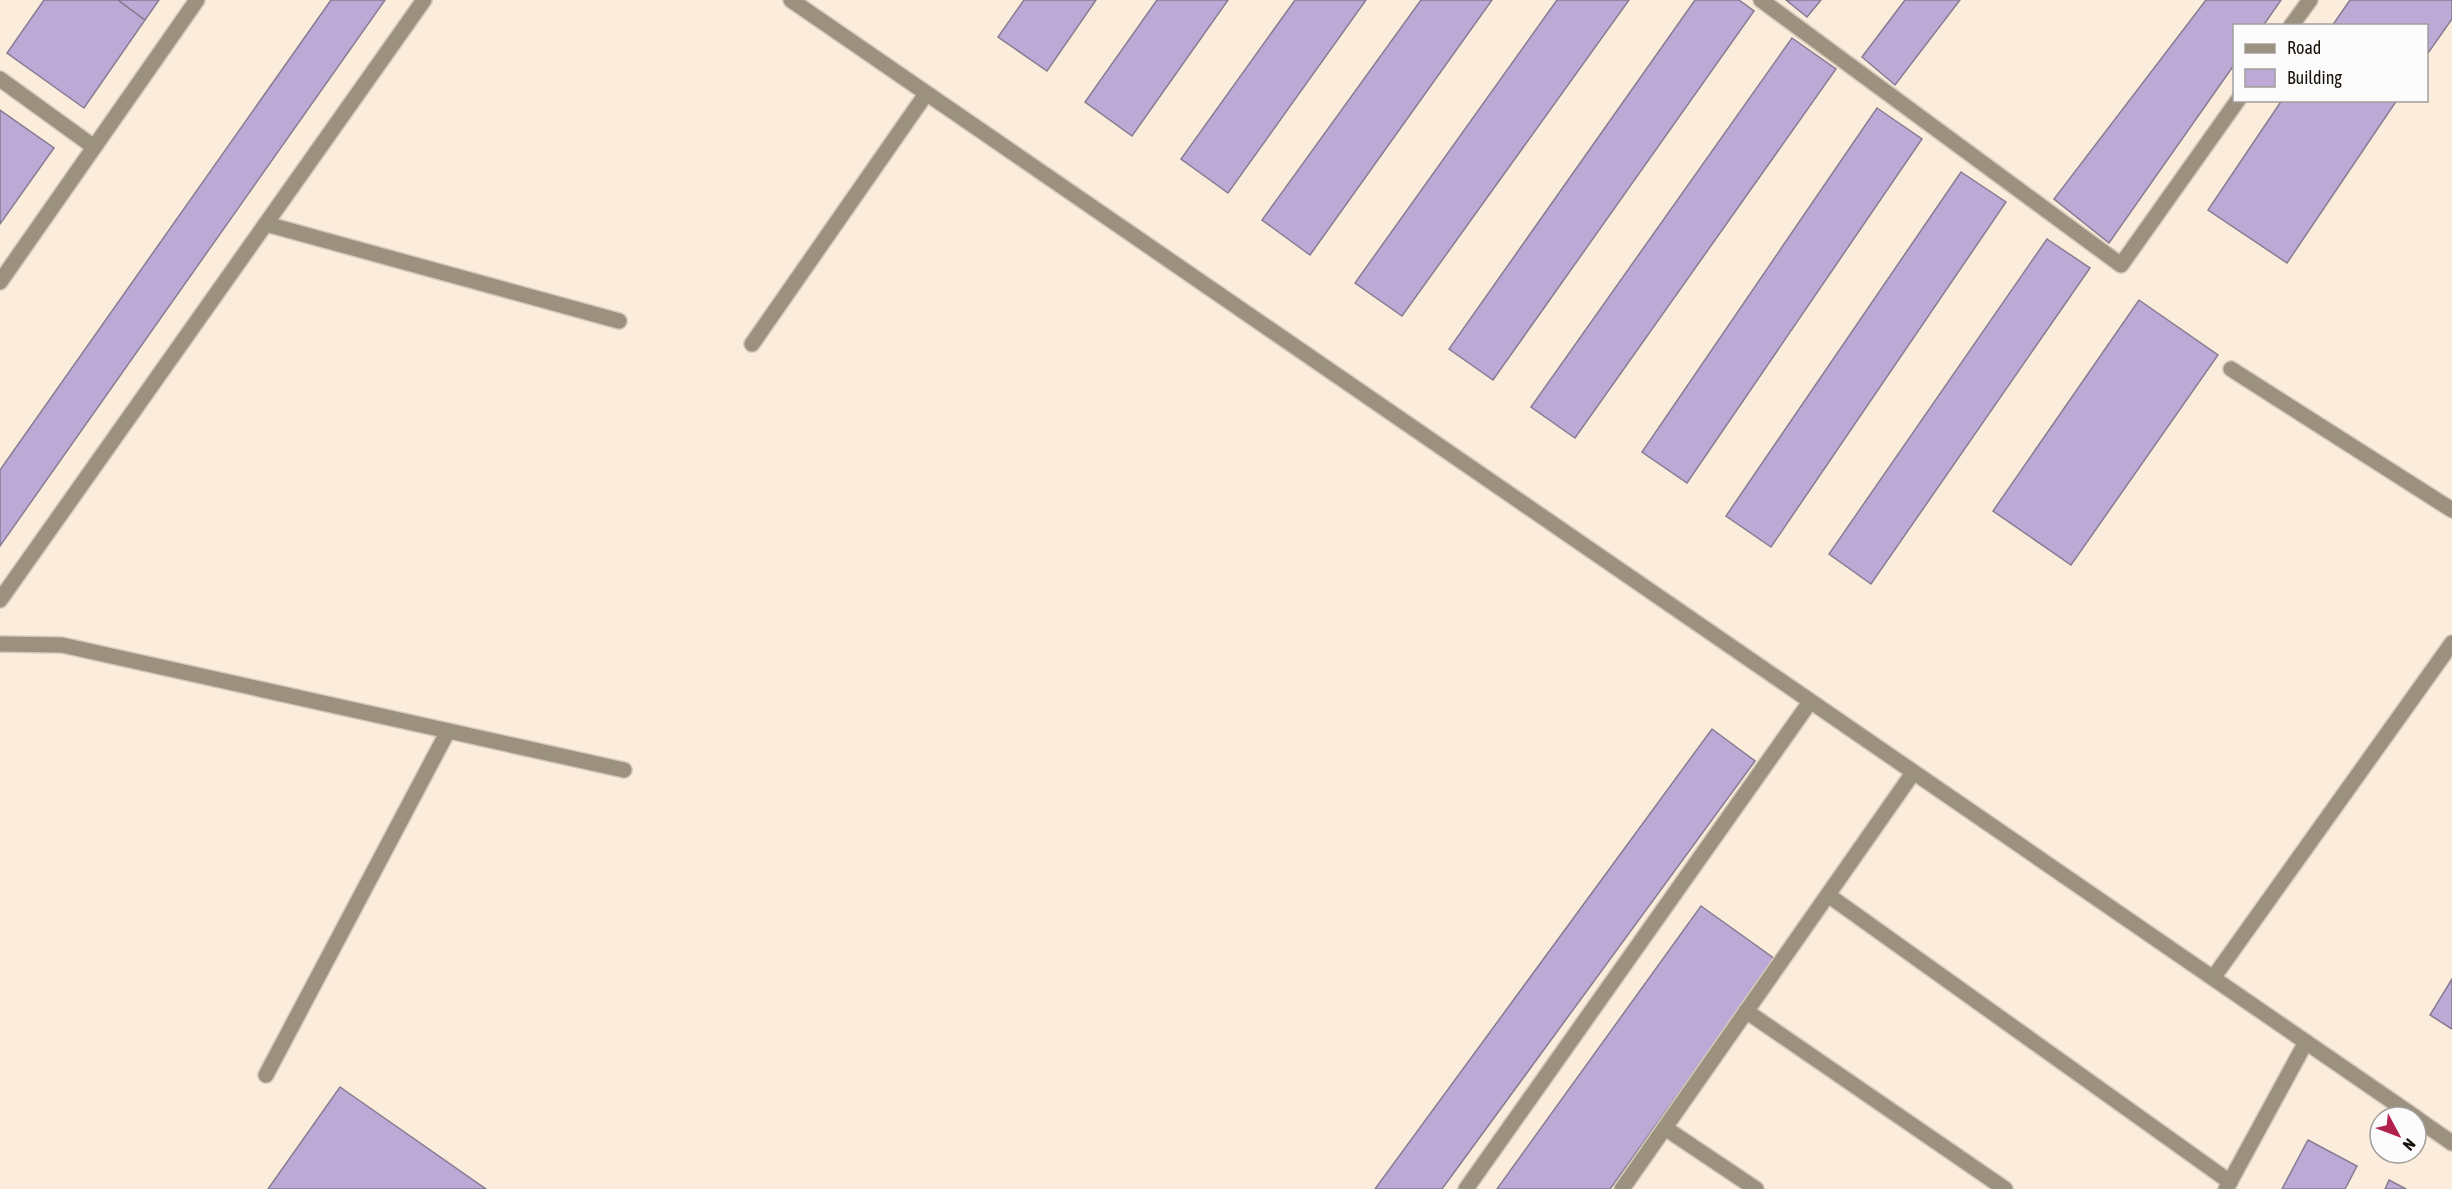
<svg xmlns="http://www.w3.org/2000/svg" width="2452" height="1189" font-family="'Asap Condensed',sans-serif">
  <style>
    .building { fill: #bda9d5; stroke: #867c92; stroke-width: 1.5 }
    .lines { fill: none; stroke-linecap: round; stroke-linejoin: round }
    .service-casing { stroke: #d7c9ba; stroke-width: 18 }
    .minor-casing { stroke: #d7c9ba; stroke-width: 18 }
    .tertiary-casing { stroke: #d7c9ba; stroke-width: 18 }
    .service { stroke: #9b917e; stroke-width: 15 }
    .minor { stroke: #9b917e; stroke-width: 15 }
    .tertiary { stroke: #9b917e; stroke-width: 15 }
  </style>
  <rect width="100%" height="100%" fill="#fcecdc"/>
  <g class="building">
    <path d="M44 0H118L145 20 84 108 7 53Z"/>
    <path d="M118 0H159L145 20Z"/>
    <path d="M331 0H385L0 546V470Z"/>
    <path d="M1024 0H1096L1047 71 998 37Z"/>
    <path d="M1157 0H1228L1132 136 1085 102Z"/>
    <path d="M1295 0H1366L1228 193 1181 159Z"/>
    <path d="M1421 0H1492L1310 255 1262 220Z"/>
    <path d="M1557 0H1629L1402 316 1355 283Z"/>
    <path d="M1695 0H1739L1754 11 1493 380 1449 349Z"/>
    <path d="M1786 0H1821L1807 17Z"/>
    <path d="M1905 0H1960L1895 85 1862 57Z"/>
    <path d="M2206 0H2281L2263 26H2234V65L2109 243 2054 199Z"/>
    <path d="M2350 0H2452V19L2426 56V26H2332Z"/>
    <path d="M1792 38 1836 69 1575 438 1531 407Z"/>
    <path d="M2282 100H2397L2287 263 2208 210Z"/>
    <path d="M1877 108 1922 139 1687 483 1642 452Z"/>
    <path d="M0 110 54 148 0 224Z"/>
    <path d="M1961 172 2006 202 1771 547 1726 516Z"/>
    <path d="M2047 239 2090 268 1871 584 1829 554Z"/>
    <path d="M2139 300 2218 355 2071 565 1993 511Z"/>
    <path d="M1712 729 1755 761 1442 1189H1375Z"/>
    <path d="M1701 906 1775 959 1610 1189H1497Z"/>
    <path d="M2452 979V1029L2430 1015Z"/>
    <path d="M340 1087 486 1189H268Z"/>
    <path d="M2308 1140 2357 1166 2345 1189H2282Z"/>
    <path d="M2389 1180 2406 1189H2385Z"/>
  </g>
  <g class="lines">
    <g class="service-casing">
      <g id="service">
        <path d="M0 79 94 147"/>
        <path d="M752 344 926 94"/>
      </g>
    </g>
    <g class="minor-casing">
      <g id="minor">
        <path d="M1761 0 2121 265 2238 100"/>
        <path d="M2291 26 2310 0"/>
        <path d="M266 224 619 321"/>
        <path d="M0 282 197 0"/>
        <path d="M2231 369 2452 510"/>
        <path d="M0 600 424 0"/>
        <path d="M0 644 62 645 624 770"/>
        <path d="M1828 895 2230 1182"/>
        <path d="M2213 978 2452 643"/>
        <path d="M1746 1011 2005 1189"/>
        <path d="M266 1075 448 731"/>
        <path d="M1665 1128 1756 1189"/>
        <path d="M1466 1189 1810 702"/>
        <path d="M1622 1189 1913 773"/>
        <path d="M2226 1189 2306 1042"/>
      </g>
    </g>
    <g class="tertiary-casing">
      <g id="tertiary">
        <path d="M791 0 2415 1117"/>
        <path d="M2416 1118 2452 1143"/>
      </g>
    </g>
    <use href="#service" class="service"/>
    <use href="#minor" class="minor"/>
    <use href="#tertiary" class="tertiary"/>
  </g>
  <rect x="2233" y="24" width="195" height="78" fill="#fcfcfc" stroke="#a09e9b" stroke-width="1.5"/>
  <rect x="2245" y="44" width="30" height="9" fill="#9b917e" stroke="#a09e9b" stroke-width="1.5"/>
  <text x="2287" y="54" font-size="18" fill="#17110a">Road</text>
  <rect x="2245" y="69" width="30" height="18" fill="#bda9d5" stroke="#a09e9b" stroke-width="1.5"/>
  <text x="2287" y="84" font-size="18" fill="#17110a">Building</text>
  <g transform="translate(2398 1135) rotate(131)"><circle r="28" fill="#fcfcfc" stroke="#a09e9b" stroke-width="1.5"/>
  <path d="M0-4.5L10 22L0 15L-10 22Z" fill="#b2214c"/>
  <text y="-9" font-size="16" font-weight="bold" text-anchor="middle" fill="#17110a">N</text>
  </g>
</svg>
